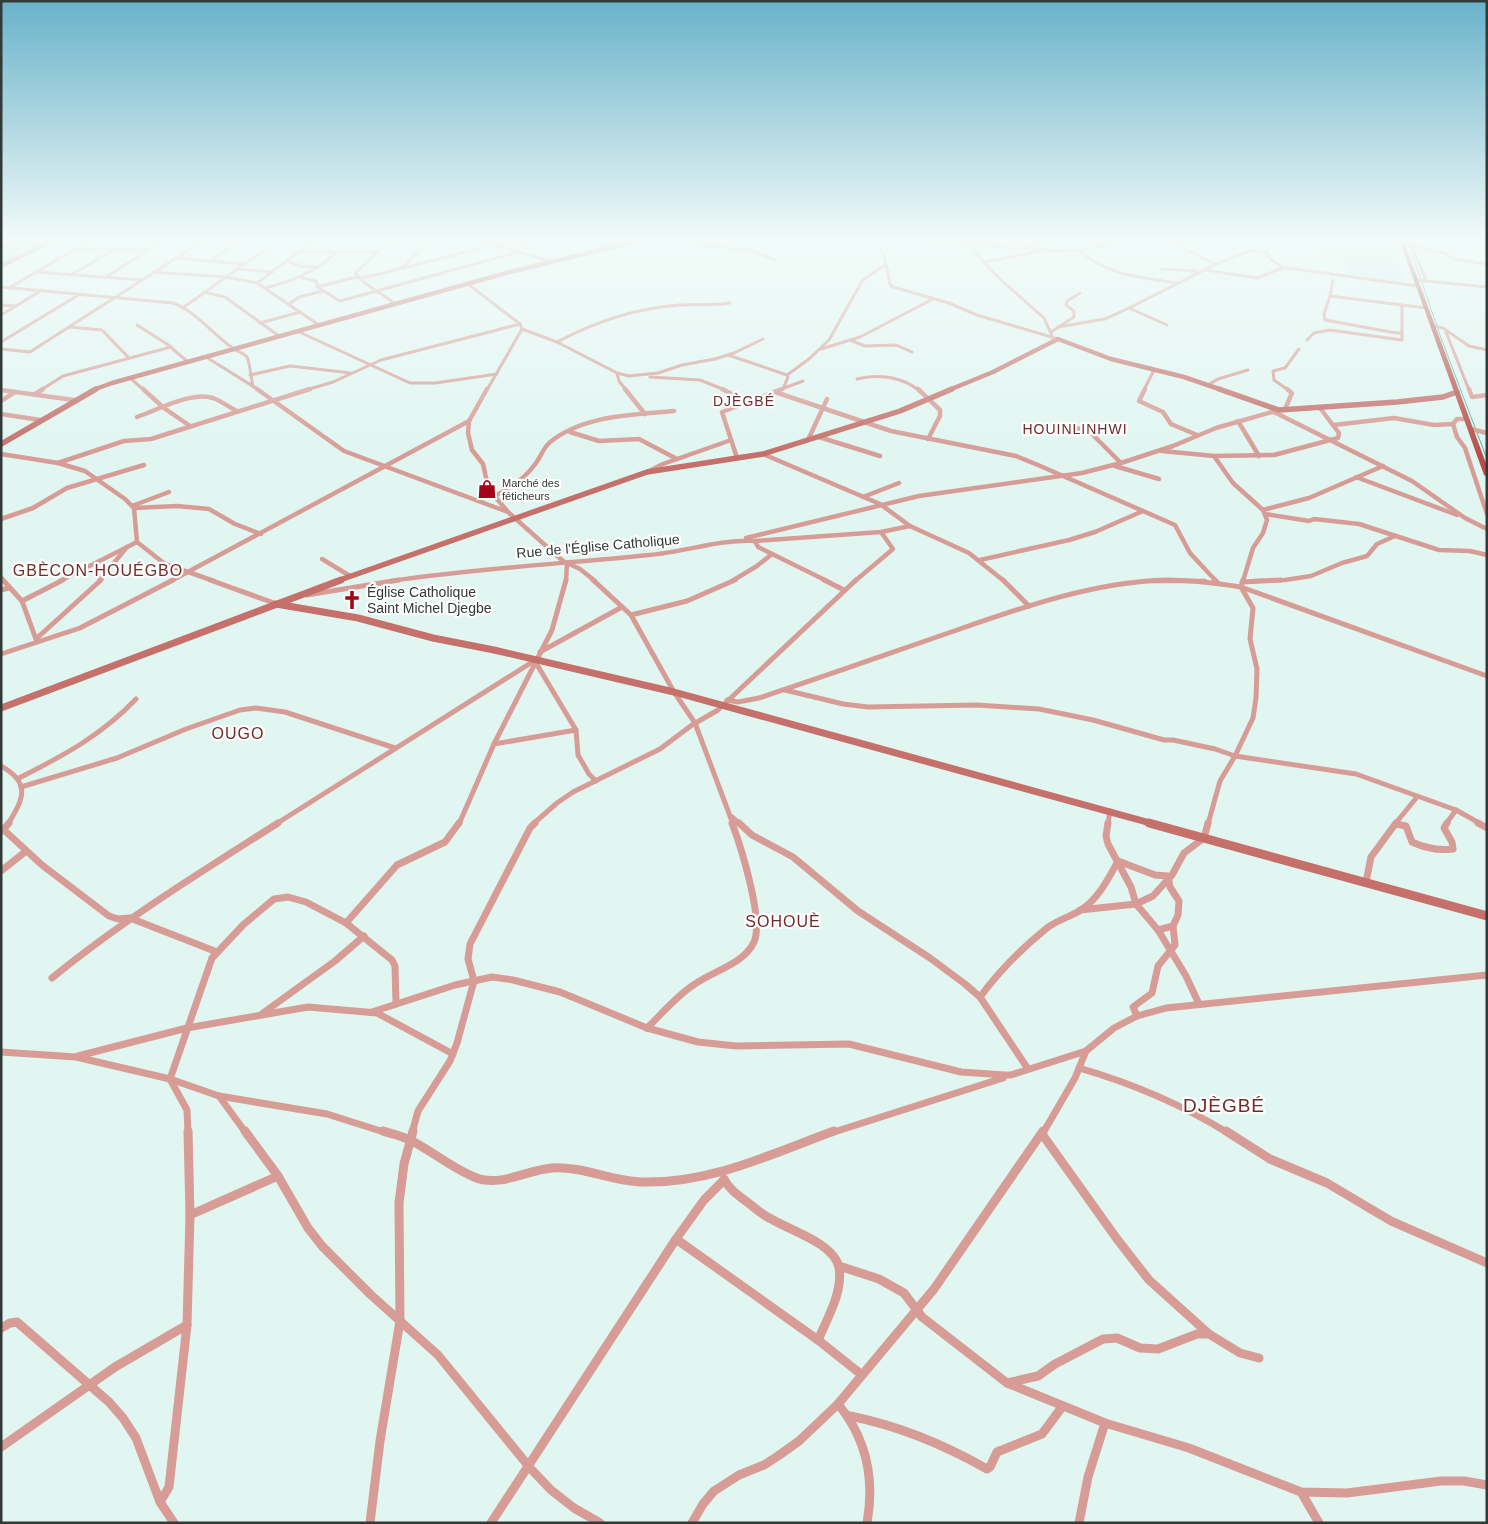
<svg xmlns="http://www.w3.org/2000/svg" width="1488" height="1524" font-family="Helvetica,sans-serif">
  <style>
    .built { fill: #cdeae2 }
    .green { fill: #a2dbcd }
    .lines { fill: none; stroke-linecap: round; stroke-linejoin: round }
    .stream { stroke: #4ab09c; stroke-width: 1 }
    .street-far4 { stroke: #d79c96; stroke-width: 3 }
    .street-far3 { stroke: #d79c96; stroke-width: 4.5 }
    .street-far2 { stroke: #d79c96; stroke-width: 5 }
    .street-far1 { stroke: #d79c96; stroke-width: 7 }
    .street { stroke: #d79c96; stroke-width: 9 }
    .secondary-far3 { stroke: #c5706a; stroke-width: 4.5 }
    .secondary-far2 { stroke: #c5706a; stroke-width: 5.5 }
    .secondary-far1 { stroke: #c5706a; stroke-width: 7 }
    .secondary { stroke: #c5706a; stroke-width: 9 }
    .primary { fill: #b64f4a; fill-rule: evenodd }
    .labels { text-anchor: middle; stroke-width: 4.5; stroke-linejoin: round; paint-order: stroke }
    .far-poi-label { font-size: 11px; fill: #323a38; stroke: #fefefe; text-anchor: start }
    .far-quarter-label { font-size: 14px; letter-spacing: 1px; fill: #712b28; stroke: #fefefe }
    .street-label { font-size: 14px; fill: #323a38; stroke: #fefefe }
    .poi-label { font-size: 14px; fill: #323a38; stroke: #fefefe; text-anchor: start }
    .quarter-label { font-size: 16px; letter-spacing: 1px; fill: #712b28; stroke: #fefefe }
    .near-quarter-label { font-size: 19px; letter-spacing: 1px; fill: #712b28; stroke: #fefefe }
  </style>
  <rect width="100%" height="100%" fill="#e1f6f1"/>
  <path class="built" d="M1274 239H1392L1406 284 1348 276 1343 256 1274 247Z"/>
  <path class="green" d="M34 240 41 241 1 263V248Z"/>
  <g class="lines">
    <path class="stream" d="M1407 239 1441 338 1487 459"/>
    <g class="street-far4">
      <path d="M392 239 355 273C366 287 381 292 395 304"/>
      <path d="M413 239 483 242 551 261"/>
      <path d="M614 239 619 244"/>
      <path d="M678 239 683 243 749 250 775 260"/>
      <path d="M877 239 885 259 890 284 893 287 949 303 977 315 1058 339"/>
      <path d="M887 239 1058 251 1079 250 1116 244"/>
      <path d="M968 239 978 256 1000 279 1044 318 1052 336"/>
      <path d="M1409 239 1426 281"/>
      <path d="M1209 240 1192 241 1176 245 1216 264"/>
      <path d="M982 245 995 239"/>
      <path d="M1411 246 1444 253 1454 259 1487 264"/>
      <path d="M1027 248 1056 239"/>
      <path d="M77 249 150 250"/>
      <path d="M512 250 526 244 527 239"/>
      <path d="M1079 250C1104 275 1144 278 1177 283"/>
      <path d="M300 252H376"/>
      <path d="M176 258 244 264"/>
      <path d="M210 261 241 239"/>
      <path d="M287 261 301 266 319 267"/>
      <path d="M984 262 1043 251"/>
      <path d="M402 268 431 240"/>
      <path d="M237 269 273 272"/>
      <path d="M1161 269 1197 271"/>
      <path d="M1206 270 1257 278 1280 269 1288 268 1417 286"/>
      <path d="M36 272 141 280"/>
      <path d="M153 272 226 277 257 283 319 325"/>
      <path d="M71 275 113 250"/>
      <path d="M106 277 166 239"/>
      <path d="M302 278 316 281 318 287"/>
      <path d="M359 279 493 245"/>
      <path d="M1333 280 1330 296 1426 308"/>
      <path d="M1415 280 1487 287"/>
      <path d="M257 283 316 239"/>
      <path d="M468 284 520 324 522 329 487 390"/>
      <path d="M1 287 173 303C197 312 213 335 234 349 239 352 244 353 247 357 249 360 252 381 253 387"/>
      <path d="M317 287 340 301 519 252"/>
      <path d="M317 287 357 277"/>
      <path d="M9 288 92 239"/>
      <path d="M265 288C293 281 315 272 337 252"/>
      <path d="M204 292 225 297 279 336"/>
      <path d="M1330 296 1324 314 1325 320 1396 333H1402V305"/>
      <path d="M289 304 299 297 323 291"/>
      <path d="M1 305 16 306"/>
      <path d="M184 307 280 239"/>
      <path d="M1 315 42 290"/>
      <path d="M260 323 300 312"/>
      <path d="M137 325 167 344 188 362"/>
      <path d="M1167 325 1129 308 1216 264 1250 251 1256 250 1267 253 1270 259 1283 268"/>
      <path d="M1432 326 1443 328 1469 346 1487 350"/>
      <path d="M69 327 102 330 128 357"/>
      <path d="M1058 327 1105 319 1129 308"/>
      <path d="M522 329 557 342 617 373 629 376 658 373 682 365 715 359 734 353 763 339"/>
      <path d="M297 331 410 383H435L497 374"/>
      <path d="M1051 332 1074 317V311L1066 305 1067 301 1080 293"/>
      <path d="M1446 332 1469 390"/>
      <path d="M850 340 865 346 896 345 912 352"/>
      <path d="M1307 340 1314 333 1330 330 1402 340V333"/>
      <path d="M1 342 80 294"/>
      <path d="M557 342C595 322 637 308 679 305 696 304 713 306 730 303"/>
      <path d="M1 349 30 352 206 239"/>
      <path d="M821 349 860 337 933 299"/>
      <path d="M728 355 787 375 788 377 783 389"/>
      <path d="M206 357 259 390"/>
      <path d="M617 373 619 381 626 390"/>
      <path d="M250 375 290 366 351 373"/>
      <path d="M787 375 809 359 829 340 862 281 886 264"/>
      <path d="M650 377 700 380 725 390"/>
      <path d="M130 378 144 390"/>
      <path d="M857 379C879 374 901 377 919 390"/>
      <path d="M1208 385 1218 379 1248 370"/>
      <path d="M1 390H3"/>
      <path d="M41 390 63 376 171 347"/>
      <path d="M306 390 333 382 381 360 520 324"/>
      <path d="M779 390 803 381"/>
      <path d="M1144 390 1154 370"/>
      <path d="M1288 390 1274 380 1273 371 1285 368 1299 349"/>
    </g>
    <g class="street-far3">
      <path d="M143 389 164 408 190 426"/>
      <path d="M257 389 344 451 508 512"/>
      <path d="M487 389 469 421 468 433 472 450 483 464 487 482 492 493 508 512 563 561 580 569 595 581"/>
      <path d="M625 389 645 414"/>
      <path d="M722 389 748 402"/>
      <path d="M918 389 940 410V416L928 439"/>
      <path d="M1145 389 1139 401 1163 412 1171 424 1197 435"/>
      <path d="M1469 389 1472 397 1487 395"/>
      <path d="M1 390 74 400"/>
      <path d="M775 392 891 431 1016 456 1038 465 1175 525 1190 553 1216 581"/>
      <path d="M35 394 43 389"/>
      <path d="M1 401 15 392"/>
      <path d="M1285 409 1292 393 1287 389"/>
      <path d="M1274 412 1412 481 1465 518 1487 529"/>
      <path d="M1 414 40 420"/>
      <path d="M137 417C157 410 192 391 213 398 221 401 229 407 237 411"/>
      <path d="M1467 419H1457L1453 424 1457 437 1465 448 1487 514"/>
      <path d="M1238 421 1259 456"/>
      <path d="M1334 425 1394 418 1434 425 1453 424"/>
      <path d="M1076 428 1091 433 1121 463"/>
      <path d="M1471 429 1487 433"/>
      <path d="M570 432 599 441 639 439 677 459"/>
      <path d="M819 437 880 456"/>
      <path d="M808 440 827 399"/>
      <path d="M1162 451 1214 456 1274 455 1338 438 1339 433 1320 408"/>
      <path d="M1 454 58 463 85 471 125 499 134 508 137 542 165 564 214 581"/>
      <path d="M763 454 880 504 910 526 969 553 1004 581"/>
      <path d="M1214 456 1233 483 1263 510 1267 520 1263 533 1253 548 1243 581"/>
      <path d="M737 458 722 412 782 389"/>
      <path d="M58 463 124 441 151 439 310 389"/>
      <path d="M1115 466 1159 479"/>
      <path d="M647 472 663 464 731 440"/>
      <path d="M1356 477 1457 515"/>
      <path d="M494 496C510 489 526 477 536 463 541 456 543 449 549 443 582 415 633 415 674 411"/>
      <path d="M863 497 899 483"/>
      <path d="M132 506 169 492"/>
      <path d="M134 508 177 506 209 509 235 524 261 534"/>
      <path d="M1263 510 1309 498 1383 466"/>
      <path d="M1265 514 1309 521 1314 519 1359 524 1439 550 1470 551 1487 555"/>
      <path d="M1 519 33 508 67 488 144 465"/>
      <path d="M746 538 919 496 1082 473 1121 463 1173 446 1216 428 1279 410"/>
      <path d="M755 541 758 547 827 581"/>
      <path d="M322 559 350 576"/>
      <path d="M980 560 1069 540 1095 532 1143 511"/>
      <path d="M1 577 4 581"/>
      <path d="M60 581 137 542"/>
      <path d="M99 581 127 547"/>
      <path d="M171 581 469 421"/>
      <path d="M391 581C477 568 563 564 649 555 685 552 720 539 755 541L881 532 910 526"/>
      <path d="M566 581 567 563"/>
      <path d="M732 581 757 566 772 554"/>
      <path d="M855 581 893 549 881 532"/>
      <path d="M1152 581H1205"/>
      <path d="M1254 581 1285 580 1311 576 1342 563 1367 556 1377 544 1395 536"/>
    </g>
    <g class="street-far2">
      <path d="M3 580 22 601 37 642"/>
      <path d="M210 580 274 603"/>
      <path d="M593 580 631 615 674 692 695 723 733 824"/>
      <path d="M824 580 844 590"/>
      <path d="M1003 580 1029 606"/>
      <path d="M1215 580 1217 582"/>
      <path d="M1242 582 1281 580"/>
      <path d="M1 590 9 588"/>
      <path d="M307 595 399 580"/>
      <path d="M22 601 63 580"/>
      <path d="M631 615 687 601 735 580"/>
      <path d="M36 639 101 580"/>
      <path d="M540 652 622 607"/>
      <path d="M1 654 80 628 173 580"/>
      <path d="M536 663 576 730 578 755 589 774 596 781"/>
      <path d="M785 690 843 704 868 707 977 705 1039 709 1093 720 1164 740H1173L1215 749 1235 756 1356 774 1456 810 1481 824"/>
      <path d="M727 700 738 702 759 698C826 676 893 652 960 629 1026 606 1095 582 1166 580 1191 580 1216 583 1241 587L1487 676"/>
      <path d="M494 744 576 730"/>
      <path d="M1 766C31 783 24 798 8 824"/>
      <path d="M19 778C63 756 102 735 136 699"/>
      <path d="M21 787 117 758 186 729 240 710 256 708 285 712 395 748"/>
      <path d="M732 817 740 824"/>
      <path d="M276 824 537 659"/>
      <path d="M459 824 494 744 552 630 566 580"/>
      <path d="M533 824 557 803 573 792 660 749 692 725 718 710 856 580"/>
      <path d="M1108 824 1110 811"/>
      <path d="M1208 824 1220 781 1235 756 1253 718 1256 698 1257 669 1250 639 1253 608 1241 587 1243 580"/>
      <path d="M1395 824 1417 797"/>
      <path d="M1446 824 1456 810"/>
    </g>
    <g class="street-far1">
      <path d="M739 823 752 835 793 857 858 911 930 958 965 984 980 997 1028 1069"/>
      <path d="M1108 823 1106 836 1108 844 1131 887 1136 904 1158 930 1186 976 1199 1004"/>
      <path d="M1478 823 1487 828"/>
      <path d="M1396 824 1406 826 1412 842C1425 848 1438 851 1453 849L1452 842 1444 828 1447 823"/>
      <path d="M4 830 42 865 109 916 118 919 130 918 217 952"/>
      <path d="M2 831 9 823"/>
      <path d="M1 871 25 852"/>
      <path d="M1366 882 1371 857 1396 823"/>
      <path d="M1080 910 1136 904 1153 896 1172 875 1184 853 1204 838 1208 823"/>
      <path d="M346 923 397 865 445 842 459 823"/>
      <path d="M1158 930 1173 926"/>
      <path d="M52 978C123 920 201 872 278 823"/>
      <path d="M980 997C999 971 1022 948 1047 928 1057 920 1070 917 1081 910 1099 898 1108 879 1118 861L1155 875 1168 876 1170 887 1179 901 1178 915 1173 926 1175 945 1158 966 1152 993 1133 1007 1137 1016"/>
      <path d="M372 1012 455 985 492 977 513 980 560 992 647 1028 698 1042 736 1046 849 1044 961 1072 1005 1075H1011L1086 1051 1114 1028 1137 1016 1166 1008 1487 975"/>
      <path d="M263 1013 335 961 364 936"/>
      <path d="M647 1028C662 1014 677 995 695 984 713 971 744 964 754 942 764 920 741 847 732 823"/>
      <path d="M1 1052 76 1057 170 1079 219 1096 327 1114 387 1133"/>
      <path d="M78 1056 187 1028 308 1007 377 1013 453 1054"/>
      <path d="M1079 1068C1131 1083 1181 1104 1228 1133"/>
      <path d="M219 1096 246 1133"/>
      <path d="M188 1133 187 1110 170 1079 212 958 243 925 274 899 288 897 306 902 346 923 392 960 395 966 396 1004"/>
      <path d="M412 1133 418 1111 450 1061 457 1043 474 981 468 959 470 944 530 828 535 823"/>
      <path d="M831 1133 1003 1078"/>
      <path d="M1043 1133 1075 1078 1086 1051"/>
    </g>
    <g class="street">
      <path d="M245 1131 278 1176 308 1228 322 1246 371 1295 438 1355 531 1469 551 1490 574 1508 600 1523"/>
      <path d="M383 1131C392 1134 403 1136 412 1141 433 1152 452 1168 474 1177 500 1188 526 1170 552 1168 582 1166 611 1181 641 1182 710 1184 771 1154 834 1131"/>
      <path d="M1226 1131 1270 1159 1327 1183 1391 1221 1487 1263"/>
      <path d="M1042 1134 1117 1239 1149 1280 1209 1334"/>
      <path d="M724 1179C730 1191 741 1197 751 1205 758 1211 765 1216 773 1220 792 1231 835 1244 839 1268 843 1292 827 1319 818 1340"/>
      <path d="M190 1215 278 1176"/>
      <path d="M676 1239 818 1340 862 1375"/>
      <path d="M839 1266 879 1279 904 1293 922 1317 1007 1383 1105 1423 1189 1448 1301 1492 1347 1493 1441 1481H1464L1487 1485"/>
      <path d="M1 1328 10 1323 17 1322 109 1402 123 1418 136 1438 160 1502 174 1523"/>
      <path d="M1007 1383 1038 1376 1055 1364 1103 1339 1117 1338 1140 1348 1158 1349 1197 1334H1209L1240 1353 1259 1358"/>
      <path d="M838 1404C867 1439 875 1478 867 1523"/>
      <path d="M850 1416C900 1426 943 1444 987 1469L990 1467 997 1452 1042 1434 1062 1407"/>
      <path d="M1 1447 115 1367 187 1325"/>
      <path d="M1301 1492 1319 1523"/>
      <path d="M160 1502 169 1487 187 1325 190 1215 188 1131"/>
      <path d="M370 1523 380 1441 400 1321 399 1203 404 1164 413 1131"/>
      <path d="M491 1523 676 1239 704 1200 724 1180"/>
      <path d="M692 1523 703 1504 714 1491 739 1475 764 1465 778 1456 799 1441 838 1404 934 1289 1043 1131"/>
      <path d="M1079 1523 1088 1477 1105 1423"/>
    </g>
    <g class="secondary-far3">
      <path d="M1 246 31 239"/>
      <path d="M1 266 55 239"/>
      <path d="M93 390 112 383 510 272 645 239"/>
      <path d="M949 390 993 372 1058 339 1111 359 1184 377 1222 390"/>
    </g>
    <g class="secondary-far2">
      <path d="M1219 389 1279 410 1397 402 1443 397 1457 392"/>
      <path d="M1 444 96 389"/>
      <path d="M337 581 647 472 763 454 900 411 952 389"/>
    </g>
    <g class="secondary-far1">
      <path d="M276 604 358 618 433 638 494 650 674 692 1154 824"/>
      <path d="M1 708 341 580"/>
    </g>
    <path class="secondary" d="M1149 823 1487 916"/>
    <path class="primary" d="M1399 239H1403L1487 466V477L1484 475Z"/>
  </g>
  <linearGradient id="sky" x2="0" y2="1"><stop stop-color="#69b2ca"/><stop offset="0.53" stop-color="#f2fbf9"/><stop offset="1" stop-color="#f2fbf9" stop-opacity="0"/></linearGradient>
  <rect width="1488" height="453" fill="url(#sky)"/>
  <defs>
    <g id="shop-bare" transform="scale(1.5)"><path d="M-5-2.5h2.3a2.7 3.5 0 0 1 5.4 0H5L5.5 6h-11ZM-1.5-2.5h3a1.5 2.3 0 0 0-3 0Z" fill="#a20518" stroke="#fefefe" stroke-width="2.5" paint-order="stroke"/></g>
    <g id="church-bare" transform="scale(1.5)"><path d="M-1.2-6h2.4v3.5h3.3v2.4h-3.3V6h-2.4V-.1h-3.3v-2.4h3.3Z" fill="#a20518" stroke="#fefefe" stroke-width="2.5" paint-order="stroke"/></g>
  </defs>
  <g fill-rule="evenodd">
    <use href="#shop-bare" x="487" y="489"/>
    <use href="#church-bare" x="352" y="600"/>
  </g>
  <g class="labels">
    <g class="far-poi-label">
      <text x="502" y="487">Marché des<tspan x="502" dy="13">féticheurs</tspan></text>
    </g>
    <g class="far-quarter-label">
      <text x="744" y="406">DJÈGBÉ</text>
      <text x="1075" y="434">HOUINLINHWI</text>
    </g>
    <g class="street-label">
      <text transform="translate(598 546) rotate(-5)" y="5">Rue de l'Église Catholique</text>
    </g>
    <g class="poi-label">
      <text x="367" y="597">Église Catholique<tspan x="367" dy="16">Saint Michel Djegbe</tspan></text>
    </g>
    <g class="quarter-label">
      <text x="98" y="576">GBÈCON-HOUÉGBO</text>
      <text x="238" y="739">OUGO</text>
      <text x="783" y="927">SOHOUÈ</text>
    </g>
    <g class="near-quarter-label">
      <text x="1224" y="1112">DJÈGBÉ</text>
    </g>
  </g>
  <rect width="1488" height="1524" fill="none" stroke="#323a38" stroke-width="5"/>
</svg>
